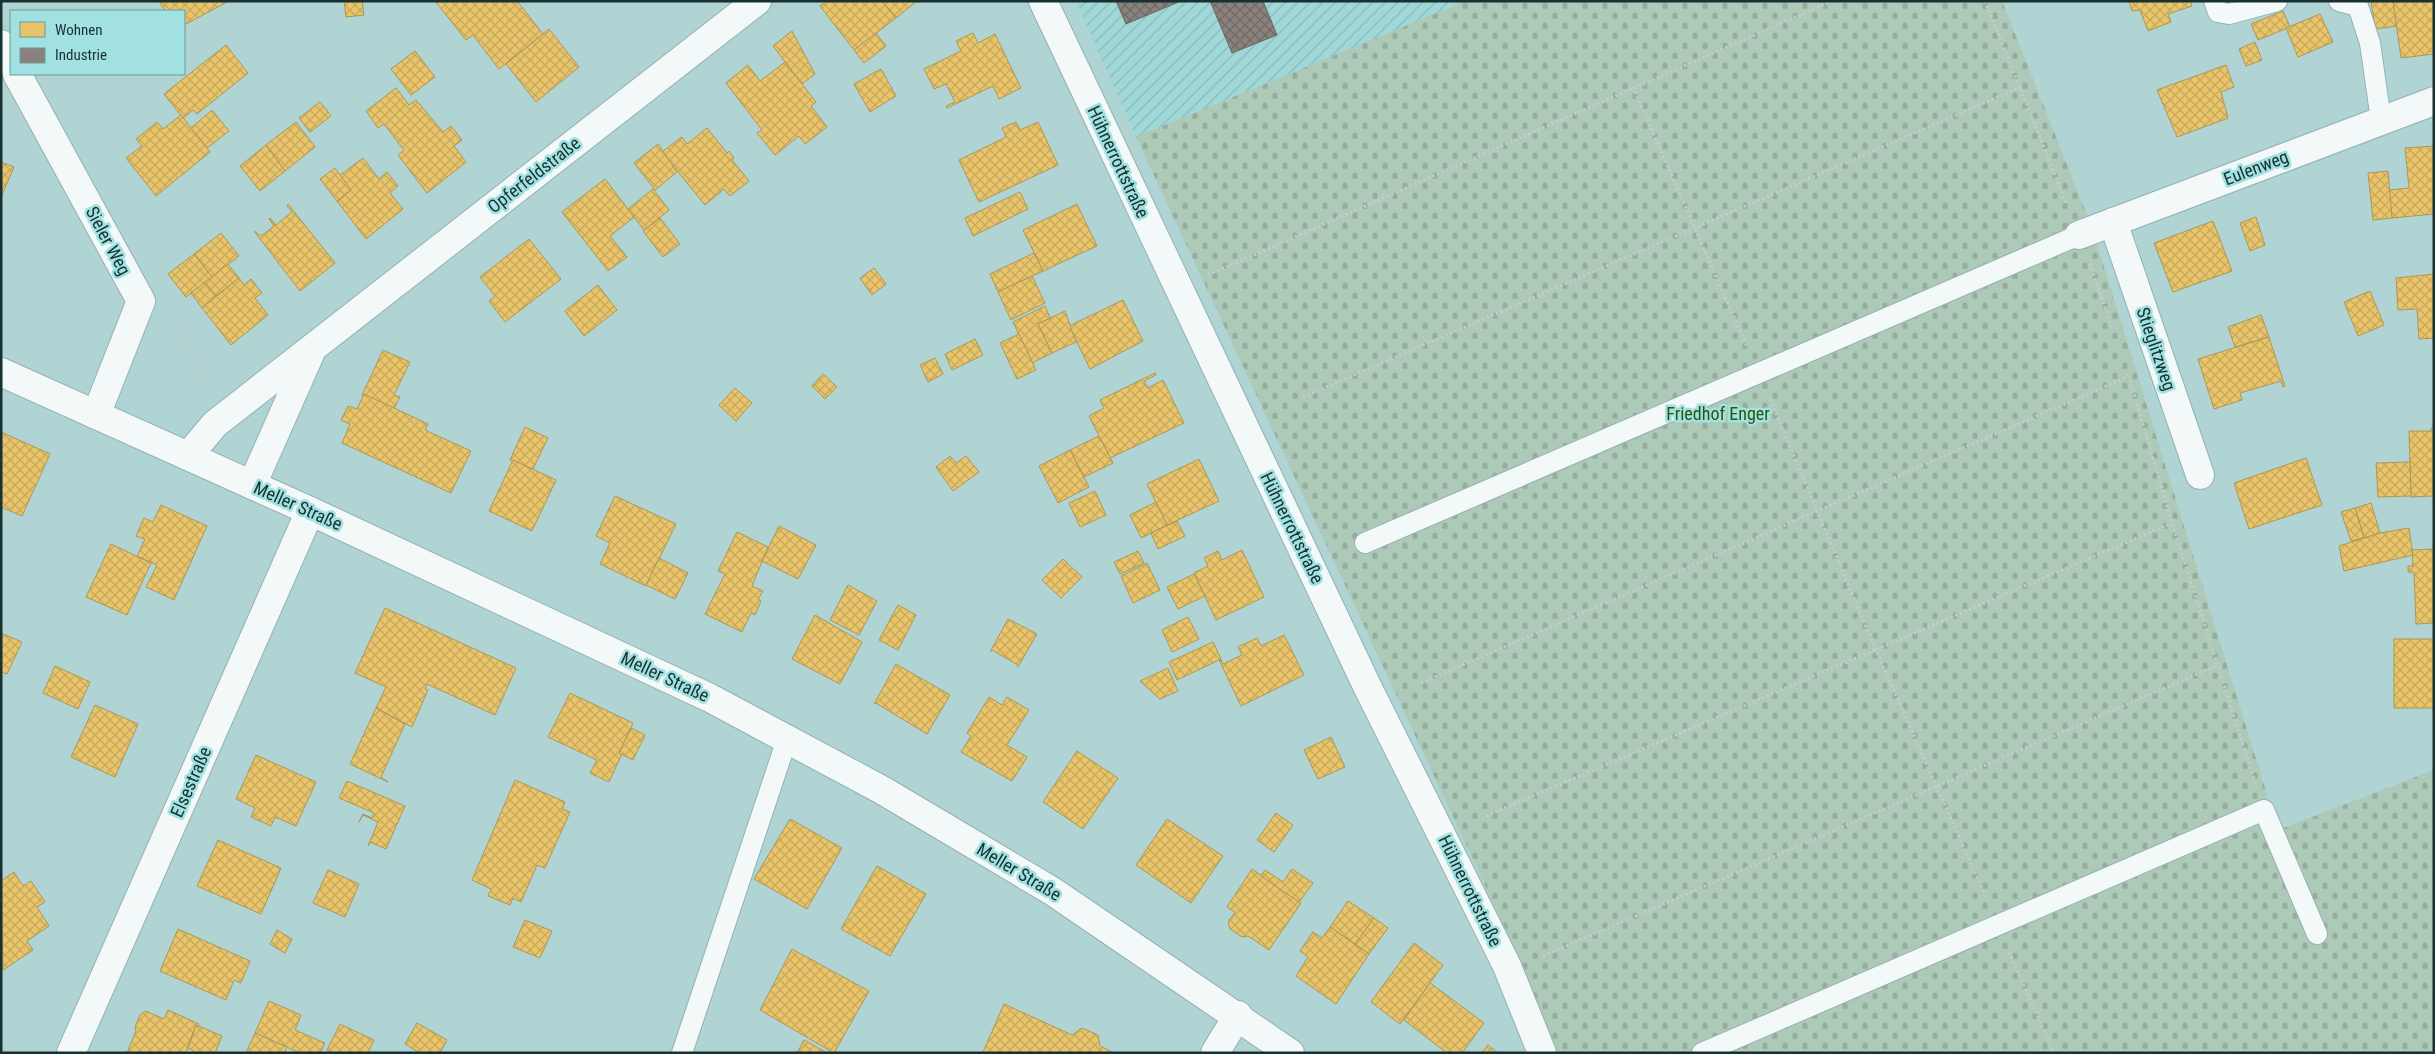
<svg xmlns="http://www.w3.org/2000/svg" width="2435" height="1054" font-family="'Roboto Condensed',sans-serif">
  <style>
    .industrial { fill: url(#industrial-furrows) }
    .cemetery { fill: url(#cemetery-stones) }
    .homes { fill: url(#homes-cross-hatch); stroke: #aa9859 }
    .industry { fill: url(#industry-cross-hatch); stroke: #686966 }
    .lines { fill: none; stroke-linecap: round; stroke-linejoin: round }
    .lane-casing { stroke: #95b1b1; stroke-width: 22 }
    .street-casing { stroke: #95b1b1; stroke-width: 30 }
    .secondary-casing { stroke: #95b1b1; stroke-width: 30 }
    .path { stroke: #c2cccc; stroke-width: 3; stroke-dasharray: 2.5 2.5; stroke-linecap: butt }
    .lane { stroke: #f3f8f8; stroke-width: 20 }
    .street { stroke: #f3f8f8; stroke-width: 28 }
    .secondary { stroke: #f3f8f8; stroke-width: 28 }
    .labels { text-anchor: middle; stroke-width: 5; stroke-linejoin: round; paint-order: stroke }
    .street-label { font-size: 18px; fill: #173131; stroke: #a2e1e1 }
    .park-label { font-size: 18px; fill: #2a5607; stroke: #a2e1e1 }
  </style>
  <defs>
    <pattern id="industrial-furrows" width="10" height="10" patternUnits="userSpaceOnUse" patternTransform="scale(1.25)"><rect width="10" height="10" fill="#a0d8d8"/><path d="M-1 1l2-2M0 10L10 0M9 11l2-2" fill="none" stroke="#89baba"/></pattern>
    <pattern id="cemetery-stones" width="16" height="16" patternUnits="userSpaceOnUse" patternTransform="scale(1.25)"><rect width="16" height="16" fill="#adc9b7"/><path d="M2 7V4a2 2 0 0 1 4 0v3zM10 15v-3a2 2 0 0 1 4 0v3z" fill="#94ad9e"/></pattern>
    <pattern id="homes-cross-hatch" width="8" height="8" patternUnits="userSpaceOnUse" patternTransform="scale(1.25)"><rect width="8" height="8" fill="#e9c46a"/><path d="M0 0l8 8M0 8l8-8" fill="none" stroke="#c7a95c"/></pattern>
    <pattern id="industry-cross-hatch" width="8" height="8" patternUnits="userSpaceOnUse" patternTransform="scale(1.25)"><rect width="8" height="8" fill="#8a817c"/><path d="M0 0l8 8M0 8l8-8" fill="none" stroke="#706a66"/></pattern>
  </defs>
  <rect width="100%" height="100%" fill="#b0d3d3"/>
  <path class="industrial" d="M1076 1H1466L1136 137Z"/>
  <path class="cemetery" d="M1466 1H2002L2091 225 2278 830 2434 770V1053H1551L1525 971 1136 137Z"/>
  <g class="homes">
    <path d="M159 1H229L184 25V11H165Z"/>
    <path d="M344 1H362L364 15 346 17Z"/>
    <path d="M435 1H517L543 34 499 69 473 35 466 40Z"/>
    <path d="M827 1H882L896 18 854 50 820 6Z"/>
    <path d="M882 1H917L896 18Z"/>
    <path d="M2129 1H2191L2192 6 2168 14 2171 22 2148 31 2140 10 2132 11Z"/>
    <path d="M2371 1H2393L2397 26 2375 29Z"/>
    <path d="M2393 1H2434V54L2401 58Z"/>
    <path d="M2283 11 2290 27 2258 40 2251 24Z"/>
    <path d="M2320 14 2333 42 2298 57 2286 28Z"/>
    <path d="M549 29 579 67 536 102 506 64Z"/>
    <path d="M792 31 815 74 802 84 773 46Z"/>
    <path d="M876 33 886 46 864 63 854 50Z"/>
    <path d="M973 33 978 43 995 34 1021 88 999 99 993 86 947 108 946 106 955 102 946 84 934 89 924 69 961 51 956 41Z"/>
    <path d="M2255 42 2262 60 2246 66 2239 49Z"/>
    <path d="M226 45 248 73 197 114 193 110 183 118 164 94Z"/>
    <path d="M415 51 435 77 411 95 391 69Z"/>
    <path d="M785 62 816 102 811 106 827 127 805 144 799 136 775 155 757 133 762 130 726 83 748 65 760 81Z"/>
    <path d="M2226 65 2234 87 2221 92 2228 118 2177 137 2157 90Z"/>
    <path d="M881 69 896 96 870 112 854 84Z"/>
    <path d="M396 88 409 105 416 100 443 132 451 126 462 140 454 146 466 162 427 193 398 155 404 150 384 124 378 128 366 111Z"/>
    <path d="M320 102 331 116 310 132 299 118Z"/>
    <path d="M212 110 229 131 207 148 191 128Z"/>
    <path d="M181 115 210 152 156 196 126 158 142 146 136 139 157 122 163 129Z"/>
    <path d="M296 122 315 147 285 171 266 145Z"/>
    <path d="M1016 122 1020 130 1038 122 1058 165 979 202 959 160 1006 137 1002 128Z"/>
    <path d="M707 128 727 153 729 151 734 158 732 160 749 181 730 196 724 189 705 205 662 152 682 137 687 144Z"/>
    <path d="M658 144 677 172 655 190 634 163Z"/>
    <path d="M266 145 285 171 260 191 240 166Z"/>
    <path d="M2434 146V214L2392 218 2389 190 2409 188 2405 148Z"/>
    <path d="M363 158 379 179 387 172 398 186 390 193 403 209 366 239 337 201 351 190 339 176Z"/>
    <path d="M1 162 14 167 1 197Z"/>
    <path d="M335 168 351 190 337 201 320 179Z"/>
    <path d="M2388 171 2392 218 2373 220 2368 173Z"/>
    <path d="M605 179 634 217 610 236 627 257 608 271 562 212Z"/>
    <path d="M653 189 669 210 644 230 628 209Z"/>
    <path d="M1020 192 1028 209 973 236 965 218Z"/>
    <path d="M288 204 335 263 300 291 254 231 261 236 274 226 269 219 270 218 276 225 292 212 287 206Z"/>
    <path d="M1077 204 1097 246 1043 271 1023 230Z"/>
    <path d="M2256 217 2265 245 2250 251 2240 223Z"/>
    <path d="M660 218 680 244 663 257 643 231Z"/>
    <path d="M2213 221 2232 271 2173 292 2154 243Z"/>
    <path d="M221 233 239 256 212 277 194 254Z"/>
    <path d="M529 239 561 279 505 322 489 301 495 296 480 277Z"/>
    <path d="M1034 253 1043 271 998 292 990 274Z"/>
    <path d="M194 254 212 277 186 297 168 274Z"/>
    <path d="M228 264 239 278 216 296 205 282Z"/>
    <path d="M874 268 886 284 872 295 860 278Z"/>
    <path d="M2434 274V338L2419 339 2417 309 2398 310 2396 278Z"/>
    <path d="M1032 276 1045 303 1011 320 998 292Z"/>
    <path d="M239 278 244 285 251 279 262 293 255 298 268 315 231 345 202 308Z"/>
    <path d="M205 282 216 296 202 308 191 293Z"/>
    <path d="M598 285 617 310 584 336 565 311Z"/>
    <path d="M2370 291 2384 325 2358 336 2344 302Z"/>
    <path d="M1123 300 1143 341 1090 369 1069 326Z"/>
    <path d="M1045 306 1050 318 1038 324 1052 353 1032 363 1013 322Z"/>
    <path d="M1065 311 1076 342 1052 353 1038 324Z"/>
    <path d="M2261 315 2269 337 2235 347 2228 327Z"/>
    <path d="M1019 334 1036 370 1017 379 1000 343Z"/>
    <path d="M2269 337 2285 386 2283 387 2281 381 2240 393 2242 400 2214 409 2198 359Z"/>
    <path d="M975 339 983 355 952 370 945 354Z"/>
    <path d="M383 350 410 362 394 395 400 397 394 409 362 395Z"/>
    <path d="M935 358 943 374 928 382 920 365Z"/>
    <path d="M1155 373 1156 375 1144 381 1148 388 1163 380 1184 423 1110 458 1089 416 1104 408 1100 400Z"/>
    <path d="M823 374 837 387 825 399 812 386Z"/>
    <path d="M735 388 752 403 736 421 719 405Z"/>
    <path d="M364 394 428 424 425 430 471 451 451 493 342 443 350 424 341 420 348 406 357 409Z"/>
    <path d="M525 427 548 438 533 469 510 460Z"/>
    <path d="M2431 428H2434V496L2411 497 2409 431H2431Z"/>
    <path d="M1 432 50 454 22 516 1 507Z"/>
    <path d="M1099 436 1113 463 1084 477 1070 450Z"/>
    <path d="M1070 450 1089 487 1058 503 1039 466Z"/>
    <path d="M950 456 956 463 966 456 979 472 953 491 936 467Z"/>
    <path d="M2306 458 2322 505 2249 529 2234 483Z"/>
    <path d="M1199 459 1219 501 1167 525 1147 484Z"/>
    <path d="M513 460 556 480 532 531 489 511Z"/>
    <path d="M2410 462 2411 496 2378 497 2376 463Z"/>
    <path d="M1095 491 1106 515 1080 527 1069 503Z"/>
    <path d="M615 496 676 524 646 586 600 564 610 543 596 536Z"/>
    <path d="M1156 502 1167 525 1141 538 1130 515Z"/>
    <path d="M2371 503 2380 533 2364 538 2355 508Z"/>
    <path d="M161 505 207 526 174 600 146 587 157 565 137 556 145 539 136 536 144 518 153 522Z"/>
    <path d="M2355 508 2364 538 2351 541 2341 512Z"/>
    <path d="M1177 521 1185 536 1158 549 1151 533Z"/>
    <path d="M779 526 816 545 798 579 762 561Z"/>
    <path d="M2409 528 2413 555 2344 571 2339 546 2380 533Z"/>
    <path d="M737 532 768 547 752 586 763 591 758 599 761 601 755 615 751 613 742 632 705 614 725 574 718 571Z"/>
    <path d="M111 544 151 563 127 615 86 597Z"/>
    <path d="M2434 549V623L2416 624 2414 572H2408V566H2413L2412 550Z"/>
    <path d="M1242 550 1264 597 1216 620 1194 573 1208 566 1204 558 1218 551 1222 560Z"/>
    <path d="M1138 551 1144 563 1120 574 1114 562Z"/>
    <path d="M659 558 688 573 675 599 646 585Z"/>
    <path d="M1063 559 1082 577 1061 598 1042 580Z"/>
    <path d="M1147 563 1160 590 1133 603 1121 576Z"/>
    <path d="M1194 574 1205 596 1178 609 1167 587Z"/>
    <path d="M848 585 877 601 859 635 830 620Z"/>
    <path d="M898 605 916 615 898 650 879 640Z"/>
    <path d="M385 608 516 668 495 715 427 684 425 689 428 690 412 727 376 708 386 687 355 673Z"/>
    <path d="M815 615 862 642 840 684 792 659Z"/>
    <path d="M1188 617 1199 639 1172 652 1162 630Z"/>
    <path d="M1008 619 1037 634 1018 667V665L992 650 990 652Z"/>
    <path d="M1 633 22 642 7 674 1 672Z"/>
    <path d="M1284 635 1304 675 1241 706 1219 660 1221 659 1223 664 1242 655 1238 647 1257 638 1261 646Z"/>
    <rect x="2394" y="639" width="40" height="69"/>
    <path d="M1213 642 1221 659 1177 680 1169 662Z"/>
    <path d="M896 664 950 695 927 734 876 703 874 704Z"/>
    <path d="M55 666 90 682 78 709 43 693Z"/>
    <path d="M1168 668 1178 691 1160 699 1140 681Z"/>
    <path d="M570 693 633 723 619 753 622 754 609 782 590 773 597 760 548 737Z"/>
    <path d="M989 697 1002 705 1007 697 1029 710 1007 745 1027 757 1012 781 961 752 971 736 967 733Z"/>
    <path d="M95 705 138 724 115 777 71 757Z"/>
    <path d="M376 708 405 724 381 777 388 782 350 764Z"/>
    <path d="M631 728 645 735 633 760 619 753Z"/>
    <path d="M1331 737 1345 767 1318 779 1304 750Z"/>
    <path d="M1077 751 1118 778 1083 829 1043 802Z"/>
    <path d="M256 755 316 782 296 826 275 817 271 826 251 817 255 808 236 799Z"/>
    <path d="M515 780 565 802 562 809 570 812 545 868 537 865 521 902 513 898 510 905 488 896 491 889 472 880Z"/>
    <path d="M347 781 405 806 386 849 370 842 368 846 378 822 363 815 359 822 363 814 372 818 374 813 339 798Z"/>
    <path d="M1276 813 1293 825 1274 852 1257 840Z"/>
    <path d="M790 819 842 848 807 909 754 879Z"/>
    <path d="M1167 819 1223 856 1191 903 1136 865Z"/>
    <path d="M218 840 281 868 261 914 197 886Z"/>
    <path d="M877 866 926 894 890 956 841 929Z"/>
    <path d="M1252 869 1301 903 1269 950 1248 936 1242 937 1230 929 1228 922 1235 912 1227 907Z"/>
    <path d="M1292 869 1313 883 1299 902 1261 876 1265 870 1283 882Z"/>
    <path d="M328 870 359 884 345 917 313 903Z"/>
    <path d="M14 872 23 886 31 881 45 902 37 907 49 926 27 941 33 950 3 970 1 881Z"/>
    <path d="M1348 901 1374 918 1355 944 1330 927Z"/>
    <path d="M1374 918 1388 928 1369 954 1355 944Z"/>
    <path d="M525 920 552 931 540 958 513 947Z"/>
    <path d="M1330 927 1369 954 1336 1004 1296 976 1308 957 1300 951 1313 932 1322 938Z"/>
    <path d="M178 929 250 961 241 983 234 980 226 1000 160 971Z"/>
    <path d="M277 930 292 939 285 953 270 944Z"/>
    <path d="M1414 943 1443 965 1400 1024 1371 1002Z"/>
    <path d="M792 949 869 991 834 1053 760 1010Z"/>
    <path d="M1430 983 1484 1023 1462 1053H1447L1404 1020Z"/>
    <path d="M269 1001 301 1015 295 1030 325 1043 320 1053H300L255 1033Z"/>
    <path d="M1004 1004 1072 1035 1082 1028 1098 1035 1100 1046 1114 1053H984L983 1052Z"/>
    <path d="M168 1010 199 1024 193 1032 186 1053H127L136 1031 135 1027 140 1015 146 1011 164 1019Z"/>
    <path d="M417 1023 447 1040 440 1053H420L405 1044Z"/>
    <path d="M340 1024 374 1040 368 1053H334L327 1050Z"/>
    <path d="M196 1025 222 1036 215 1053H197L188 1048Z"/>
    <path d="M255 1033 287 1047 284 1053H246Z"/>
    <path d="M804 1040 827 1053H797Z"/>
    <path d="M1488 1045 1498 1053H1482Z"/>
  </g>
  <g class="industry">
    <path d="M1116 1H1181L1126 24Z"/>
    <path d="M1210 1H1263L1277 35 1232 53Z"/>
  </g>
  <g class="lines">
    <g class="lane-casing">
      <g id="lane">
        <path d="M2214 1 2218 12 2229 14 2277 1"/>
        <path d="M2339 1 2358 6 2370 43 2381 120"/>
        <path d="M1365 543 2079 235"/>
        <path d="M682 1053 787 739"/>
        <path d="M1702 1053 2264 810 2317 934"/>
      </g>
    </g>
    <g class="street-casing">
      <g id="street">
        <path d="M1043 1 1367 686 1507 966 1542 1053"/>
        <path d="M1 44 11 63"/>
        <path d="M17 74 141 301 96 415"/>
        <path d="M2113 222 2200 475"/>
        <path d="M2079 235 2434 101"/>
        <path d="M188 456 215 424 757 1"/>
        <path d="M252 485 310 354"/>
        <path d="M71 1053 310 511"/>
        <path d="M1215 1053 1238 1015"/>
      </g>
    </g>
    <g class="secondary-casing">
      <path id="secondary" d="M1 372 310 511 710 698 882 790 1052 891 1290 1053"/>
    </g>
    <g class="path">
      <path d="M1985 1 2067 205"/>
      <path d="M1633 87 1747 347"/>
      <path d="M2090 264 2112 327"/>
      <path d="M1208 275 1832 1"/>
      <path d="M170 317 176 320 210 386"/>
      <path d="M2130 380 2172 523 2255 782"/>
      <path d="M1303 397 2021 87"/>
      <path d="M1770 399 1875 648 1987 900"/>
      <path d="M1421 683 2129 376"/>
      <path d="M1486 816 2172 523"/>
      <path d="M2009 952 2054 1053"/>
      <path d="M1543 956 2218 665"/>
    </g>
    <use href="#lane" class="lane"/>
    <use href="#street" class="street"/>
    <use href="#secondary" class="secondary"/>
  </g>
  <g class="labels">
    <g class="street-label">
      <text transform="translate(1118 162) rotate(65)" y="6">Hühnerrottstraße</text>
      <text transform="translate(2256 168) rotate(-21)" y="6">Eulenweg</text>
      <text transform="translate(534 175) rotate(-38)" y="6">Opferfeldstraße</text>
      <text transform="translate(108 241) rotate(62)" y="6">Sieler Weg</text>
      <text transform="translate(2156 349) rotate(71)" y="6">Stieglitzweg</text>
      <text transform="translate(298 506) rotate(24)" y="6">Meller Straße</text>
      <text transform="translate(1292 528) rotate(64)" y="6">Hühnerrottstraße</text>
      <text transform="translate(665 677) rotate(25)" y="6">Meller Straße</text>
      <text transform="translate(191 782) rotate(-66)" y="6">Elsestraße</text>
      <text transform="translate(1019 872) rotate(31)" y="6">Meller Straße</text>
      <text transform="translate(1470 891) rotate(64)" y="6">Hühnerrottstraße</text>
    </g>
    <g class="park-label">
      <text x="1718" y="420">Friedhof Enger</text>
    </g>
  </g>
  <rect width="2435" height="1054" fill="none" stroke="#173131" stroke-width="5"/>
  <rect x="10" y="10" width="175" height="65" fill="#a2e1e1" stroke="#6a9b9b"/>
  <rect x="20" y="22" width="25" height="15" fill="#e9c46a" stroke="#6a9b9b"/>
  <text x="55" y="35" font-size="15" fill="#173131">Wohnen</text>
  <rect x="20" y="48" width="25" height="15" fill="#8a817c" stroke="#6a9b9b"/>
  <text x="55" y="60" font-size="15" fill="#173131">Industrie</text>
</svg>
